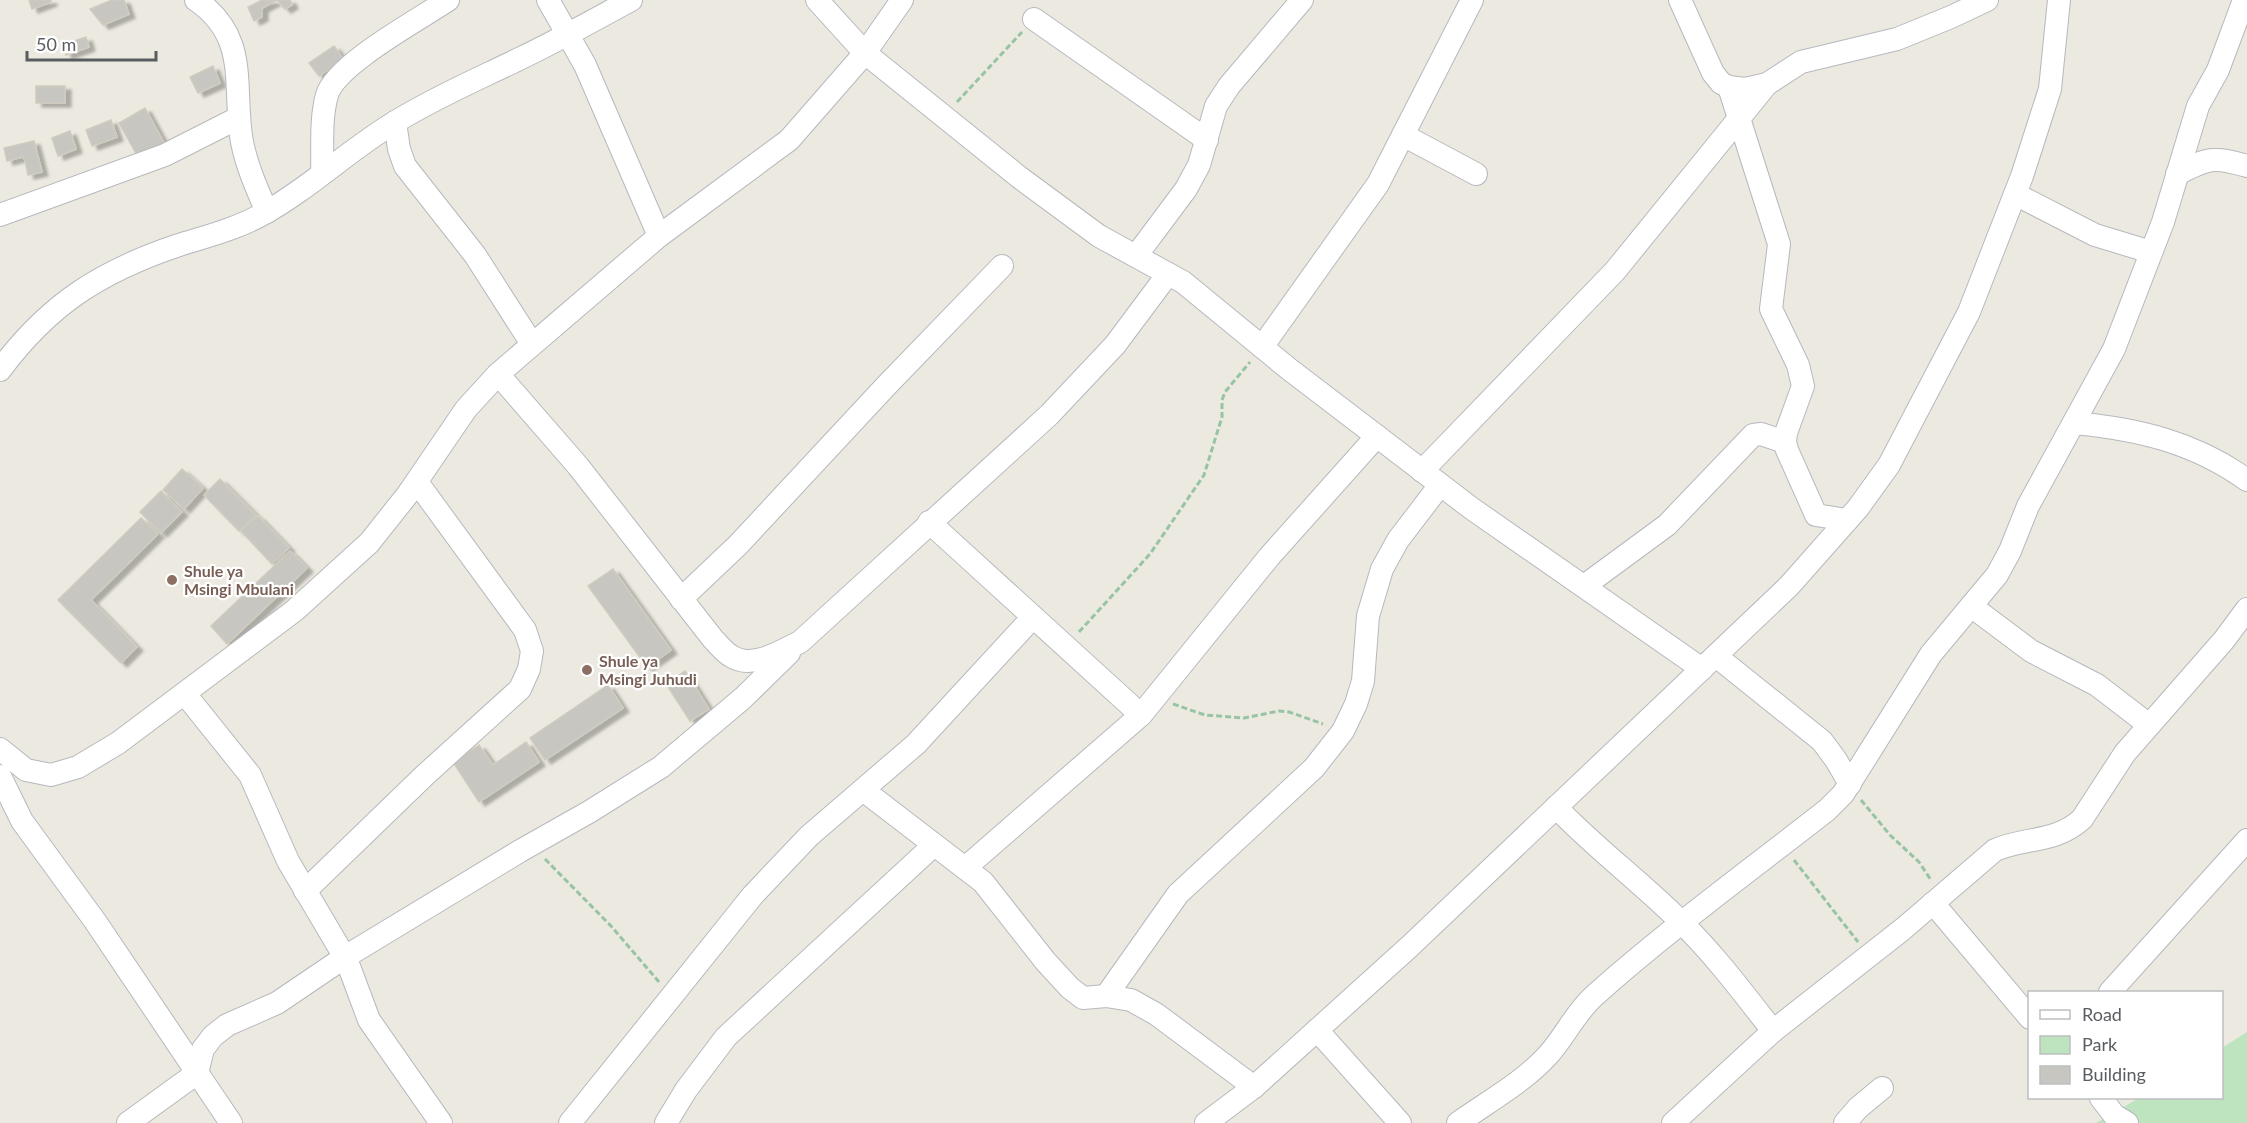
<svg xmlns="http://www.w3.org/2000/svg" width="2247" height="1123" font-family="Lato,sans-serif">
  <style>
    .green { fill: #bde3bf }
    .building { fill: #c8c6c0; stroke: #d0cbbf; stroke-width: 1.5; filter: url(#shadow) }
    .lines { fill: none; stroke-linecap: round; stroke-linejoin: round }
    .minor-casing { stroke: #b6b8bd; stroke-width: 24 }
    .path { stroke: #97c3a6; stroke-width: 3; stroke-dasharray: 6 3; stroke-linecap: butt }
    .minor { stroke: #fff; stroke-width: 22 }
    .education-dot { fill: #8d6e63; stroke: #fff; stroke-width: 2 }
    .labels { text-anchor: middle; stroke-width: 4.5; stroke-linejoin: round; paint-order: stroke }
    .education-label { font-size: 16px; font-weight: bold; fill: #785e54; stroke: #fff; text-anchor: start }
  </style>
  <defs>
    <filter id="shadow"><feDropShadow dx="6" dy="4" stdDeviation="1.5" flood-color="#0004"/></filter>
  </defs>
  <rect width="100%" height="100%" fill="#eceae0"/>
  <path class="green" d="M2247 1032V1123H2096L2139 1098H2222V1048Z"/>
  <g class="building">
    <path d="M29 0H51V2L32 9Z"/>
    <path d="M112 0H124L129 14 103 25 90 9Z"/>
    <path d="M262 0H290L292 5 285 9 277 0 262 8V17L254 21 248 7Z"/>
    <path d="M86 37 89 47 66 55 63 45Z"/>
    <path d="M334 46 343 59 319 76 309 63Z"/>
    <path d="M213 66 220 83 198 93 190 77Z"/>
    <rect x="36" y="86" width="29" height="17"/>
    <path d="M145 108 164 143 138 157 119 123Z"/>
    <path d="M111 120 117 137 92 146 86 130Z"/>
    <path d="M70 131 76 149 58 156 52 138Z"/>
    <path d="M34 141 42 172 28 175 25 160 22 157 7 161 4 148Z"/>
    <path d="M182 469 203 488 184 509 163 490Z"/>
    <path d="M220 479 256 515 239 531 204 495Z"/>
    <path d="M161 491 182 512 161 533 140 512Z"/>
    <path d="M258 516 289 548 272 564 241 531Z"/>
    <path d="M141 518 158 534 91 600 137 647 121 663 58 600Z"/>
    <path d="M290 551 307 568 227 644 211 626Z"/>
    <path d="M613 569 671 650 647 667 588 586Z"/>
    <path d="M685 671 709 709 690 721 666 684Z"/>
    <path d="M608 685 623 708 545 760 530 738Z"/>
    <path d="M526 742 539 762 479 802 453 762 479 745 493 765Z"/>
  </g>
  <g class="lines">
    <g class="minor-casing">
      <g id="minor">
        <path d="M196 0C251 38 232 87 242 142 247 167 257 189 267 212"/>
        <path d="M548 0 585 65 659 236"/>
        <path d="M817 0 865 53 1019 177 1099 236 1183 282 1289 369 1471 508 1702 669"/>
        <path d="M1680 0 1713 73 1721 83 1729 87 1745 89 1767 84 1801 62 1897 39 1951 17 1987 0"/>
        <path d="M1034 19 1207 140"/>
        <path d="M1729 87 1779 244 1771 309 1798 365 1803 386 1786 433 1785 442 1787 450 1816 515 1847 520"/>
        <path d="M395 122 399 149 405 166 475 255 532 344"/>
        <path d="M1403 135 1476 174"/>
        <path d="M322 173C323 148 320 120 327 95 336 64 420 19 448 0"/>
        <path d="M2177 174C2208 158 2213 156 2247 166"/>
        <path d="M2015 194 2095 235 2151 252"/>
        <path d="M0 215 165 155 238 118"/>
        <path d="M1136 256 1186 189 1199 165 1216 106 1229 86 1302 0"/>
        <path d="M1262 347 1378 184 1472 0"/>
        <path d="M0 370C49 304 101 271 179 245 208 236 236 229 263 214 310 188 351 148 397 121 436 97 478 79 519 59 557 41 594 20 631 0"/>
        <path d="M498 374 578 466 713 639C719 645 724 652 731 656 752 670 781 651 800 642L1049 415 1115 345 1168 274"/>
        <path d="M2074 423C2138 429 2194 442 2247 480"/>
        <path d="M1422 471 1615 271 1767 84"/>
        <path d="M929 522 1141 715"/>
        <path d="M1584 586 1667 525 1753 435 1761 434 1785 442"/>
        <path d="M681 599 738 545 886 386 1002 266"/>
        <path d="M1971 606 2031 651 2097 685 2149 725"/>
        <path d="M1716 656 1822 741 1836 760 1850 784"/>
        <path d="M185 694 250 775 288 861 347 961 369 1020 441 1123"/>
        <path d="M0 749 26 770 51 775 78 767 118 743 294 611 369 543 408 494 466 409 498 374 659 236 789 140 865 53 902 0"/>
        <path d="M0 776 22 821 95 921 231 1123"/>
        <path d="M863 790 983 882 1046 962 1070 988 1083 998 1106 996 1131 1000 1156 1014 1254 1087"/>
        <path d="M1556 807C1595 848 1641 882 1681 922 1715 955 1744 994 1773 1031"/>
        <path d="M965 868 1141 715 1269 557 1377 436"/>
        <path d="M305 891 425 775 520 689 529 669 532 651 525 630 417 482"/>
        <path d="M1933 903 2030 1018"/>
        <path d="M2110 992 2247 840"/>
        <path d="M1106 996 1178 894 1314 768 1343 731 1356 704 1363 681 1368 616 1382 569 1398 540 1440 485"/>
        <path d="M1317 1030 1400 1123"/>
        <path d="M2101 1098 2114 1115 2127 1123"/>
        <path d="M128 1123 197 1073 203 1049 213 1036 227 1025 277 1003 345 957 520 851 589 812 661 767 743 698 789 653"/>
        <path d="M570 1123 753 895 809 836 916 744 1033 617"/>
        <path d="M666 1123 686 1090 726 1037 934 845"/>
        <path d="M1206 1123 1254 1087 1409 947 1789 586 1858 508 1889 465 1969 312 2022 176 2050 89 2059 0"/>
        <path d="M1458 1123C1489 1101 1524 1082 1549 1054 1565 1036 1576 1012 1594 996 1668 930 1749 871 1827 810L1843 794 1931 654 1997 575 2010 551 2028 506 2114 349 2163 222 2198 106 2218 70 2244 0"/>
        <path d="M1673 1123 1773 1031 1903 929 1995 850C2025 837 2056 843 2082 819L2125 753 2224 640 2247 609"/>
        <path d="M1845 1123 1858 1108 1882 1088"/>
      </g>
    </g>
    <g class="path">
      <path d="M957 102 1022 32"/>
      <path d="M1079 632 1150 554 1204 475 1222 417V400L1225 392 1250 362"/>
      <path d="M1173 704 1205 715 1244 718 1279 711 1289 712 1323 724"/>
      <path d="M1861 800 1890 835 1919 862 1931 880"/>
      <path d="M545 859 611 926 659 982"/>
      <path d="M1794 860 1858 942"/>
    </g>
    <use href="#minor" class="minor"/>
  </g>
  <g class="education-dot">
    <circle cx="172" cy="580" r="6"/>
    <circle cx="587" cy="670" r="6"/>
  </g>
  <g class="labels">
    <g class="education-label">
      <text x="184" y="577">Shule ya<tspan x="184" dy="18">Msingi Mbulani</tspan></text>
      <text x="599" y="667">Shule ya<tspan x="599" dy="18">Msingi Juhudi</tspan></text>
    </g>
  </g>
  <rect x="2028" y="991" width="195" height="108" fill="#ffffff" stroke="#bdbec0" stroke-width="1.5"/>
  <rect x="2040" y="1010" width="30" height="9" fill="#ffffff" stroke="#bdbec0" stroke-width="1.5"/>
  <text x="2082" y="1021" font-size="18" fill="#595c61">Road</text>
  <rect x="2040" y="1036" width="30" height="18" fill="#bde3bf" stroke="#bdbec0" stroke-width="1.5"/>
  <text x="2082" y="1051" font-size="18" fill="#595c61">Park</text>
  <rect x="2040" y="1066" width="30" height="18" fill="#c8c6c0" stroke="#bdbec0" stroke-width="1.5"/>
  <text x="2082" y="1081" font-size="18" fill="#595c61">Building</text>
  <path d="M27 51v9h129v-9" fill="none" stroke="#595c61" stroke-width="3"/>
  <text x="36" y="51" font-size="18" fill="#595c61" stroke="#ffffff" stroke-width="4.5" paint-order="stroke">50 m</text>
</svg>
